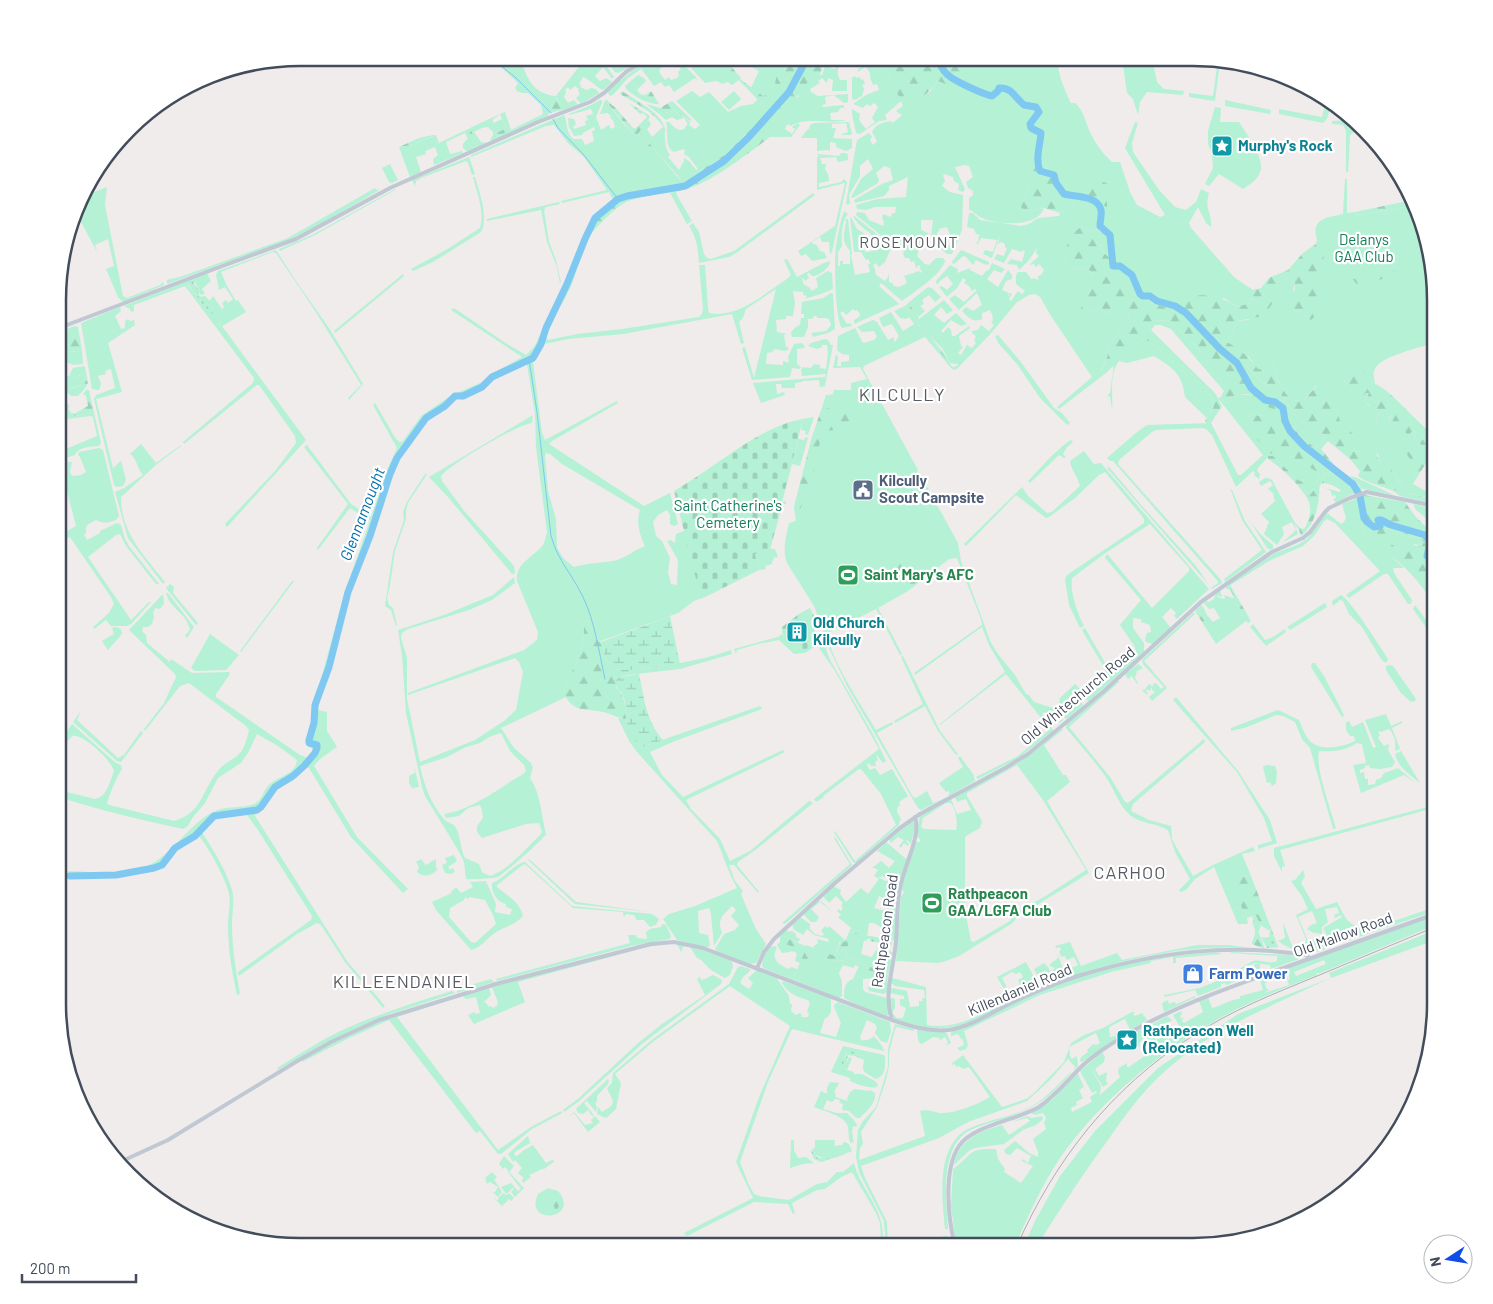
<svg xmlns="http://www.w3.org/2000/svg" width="1493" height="1304" font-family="Barlow,sans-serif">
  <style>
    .green { fill: #b5f1d5; fill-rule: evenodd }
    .forest { fill: url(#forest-firs); fill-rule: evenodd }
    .wetland { fill: url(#wetland-marsh) }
    .cemetery { fill: url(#cemetery-stones) }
    .garden { fill: url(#garden-dots) }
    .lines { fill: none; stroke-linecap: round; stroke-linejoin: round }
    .stream { stroke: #7fc8f1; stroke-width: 1 }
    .river { stroke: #7fc8f1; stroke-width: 7 }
    .minor { stroke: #c0c8d4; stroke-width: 4 }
    .rail { stroke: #adafb7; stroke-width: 1 }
    .labels { text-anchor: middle; stroke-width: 4.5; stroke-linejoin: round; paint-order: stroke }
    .culture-label { font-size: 15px; font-weight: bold; fill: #0d838f; stroke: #fff; text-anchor: start }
    .park-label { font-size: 15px; fill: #117e57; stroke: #fff }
    .service-label { font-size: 15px; font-weight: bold; fill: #4e5e75; stroke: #fff; text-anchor: start }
    .leisure-label { font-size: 15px; font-weight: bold; fill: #27864d; stroke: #fff; text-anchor: start }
    .street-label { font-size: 15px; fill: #434c5a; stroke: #fff }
    .shop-label { font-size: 15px; font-weight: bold; fill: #366cbe; stroke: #fff; text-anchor: start }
    .neighbourhood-label { font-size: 16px; letter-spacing: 1px; fill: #585b61; stroke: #fff }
    .water-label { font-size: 16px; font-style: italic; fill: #0470ac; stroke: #fff }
    .quarter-label { font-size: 18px; letter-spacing: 1px; fill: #585b61; stroke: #fff }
    .rim { fill: none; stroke: #434c5a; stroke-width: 2.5 }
  </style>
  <defs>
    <pattern id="forest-firs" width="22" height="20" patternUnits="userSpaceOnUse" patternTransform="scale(1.25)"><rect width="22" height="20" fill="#b5f1d5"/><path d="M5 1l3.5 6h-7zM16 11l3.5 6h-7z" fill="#9dd0b9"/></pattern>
    <pattern id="wetland-marsh" width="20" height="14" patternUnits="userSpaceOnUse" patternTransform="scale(1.25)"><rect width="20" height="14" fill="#b5f1d5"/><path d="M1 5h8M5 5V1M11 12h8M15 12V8" fill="none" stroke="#9dd0b9"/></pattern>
    <pattern id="cemetery-stones" width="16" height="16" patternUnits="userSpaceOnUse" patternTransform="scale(1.25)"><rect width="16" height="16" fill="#b5f1d5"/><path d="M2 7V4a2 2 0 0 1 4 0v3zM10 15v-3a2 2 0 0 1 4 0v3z" fill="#9dd0b9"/></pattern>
    <pattern id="garden-dots" width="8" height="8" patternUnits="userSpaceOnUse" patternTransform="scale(1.25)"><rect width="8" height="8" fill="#b5f1d5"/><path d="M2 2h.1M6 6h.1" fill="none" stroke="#9dd0b9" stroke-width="1.8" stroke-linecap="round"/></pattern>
  </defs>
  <rect width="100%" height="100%" fill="#efeceb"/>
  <g class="green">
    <path d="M491 58H517C523 63 524 69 527 76 533 89 543 95 556 96L586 58H601L614 77 612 79 603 67 595 76 600 81 606 78 612 82 603 90C596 87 591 80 583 77L579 84 581 85 580 87 587 90 591 88 596 89 599 93 581 104 576 98 580 94 578 91 579 89 575 86 570 90 568 87 565 90 566 92 564 97 568 103 574 100 578 105 556 113 564 109 556 97 551 106 553 112 548 114V116L491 141 490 140 543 114 541 105 528 93H522L517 91 515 88 518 83Z"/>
    <path d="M604 58H626L630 62 639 58H645L618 73 615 72Z"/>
    <path d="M653 58H668L664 61 659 72 665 80 669 77 671 80 677 78 679 75 678 72 681 69 677 64 675 66 672 62 673 58H677L696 77 697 81 695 78 674 92 669 85 665 87 661 82 654 86 640 67 624 77 608 93 607 92 631 71Z"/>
    <path d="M755 58H791L786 68 776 77 775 84 767 95 763 96 751 88 759 71 750 66Z"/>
    <path d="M834 58H842C838 66 836 73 840 80H847V91H832L833 80 828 78 827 83 822 78 818 81 820 83 810 89 811 92 818 96 848 94V102L844 103 838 98H836L835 95 825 97 826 104 822 105 823 107 844 105V108H840L838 112 830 113 831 120H846C828 125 807 116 791 126L788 124 787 126 785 125 786 127 785 129 792 134 795 129 792 127 798 123 800 125 791 137H765L796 97H799L798 94 814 74 822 75 825 66 835 69 837 63 834 61Z"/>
    <path d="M865 58H882L892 87 929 93 938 81 968 58H1056C1058 64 1058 69 1060 75 1060 79 1069 100 1071 103H1075C1084 111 1085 121 1090 132 1095 143 1103 154 1112 162H1120L1130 192 1137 205 1160 217 1165 215 1125 148 1135 122 1138 123 1132 143 1133 152 1159 190 1175 207 1186 210 1196 202 1201 189 1209 193C1204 210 1212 211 1211 227L1206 223 1198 207 1189 223 1191 228 1234 277 1253 290V297L1250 303 1237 307 1224 298 1179 310 1154 304 1137 297 1114 275 1111 259 1104 253 1100 245 1110 233 1100 224 1098 230 1091 231 1082 226 1064 254 1070 268 1077 269 1087 268 1092 274V289L1086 294 1085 303 1081 307 1085 314 1098 308 1105 314 1116 309H1127L1129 315 1109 347 1107 358 1102 370 1106 373 1059 409 1057 407 1092 377 1051 316 1040 297 1035 294 1029 295 1017 302 992 332 957 369 954 370 951 368 925 337 864 366 863 369 918 470 917 473 919 472 958 543 961 561 991 643 998 654 1015 675 1026 694 1029 695 1034 702 1053 708 1063 720 1060 723 1059 721 1060 719 1053 711 1046 714 1044 712 1042 714 1053 730 1052 732 1017 759 978 779 976 777 1018 756 1050 729 1006 674 940 725V724L1005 672 989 645 982 627 915 675 914 673 982 625 981 619 957 558 949 559 908 591 878 608 902 654 900 655 876 609 826 634C836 668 858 700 876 730L892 722 893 724 877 733 913 797 916 798 927 791 933 803 946 798 921 810 918 808 847 686 830 650 814 606 787 563C782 549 786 537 789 523L796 521 794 507 812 437 829 395 833 394 834 390H851V383L867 379 860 367 833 368 836 354 838 357 837 366H841V362L849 361V355L842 354 837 350 838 336 855 328 863 343 874 340 877 337 874 331 862 332 857 327 873 320 877 322 888 340 894 337V341L895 342 899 336 892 324 883 327 879 318 891 312 903 331 914 324 909 317 906 319 900 318 894 311 905 306 917 320 924 335 926 334 952 367 957 366 958 364 950 363 942 348 929 335 919 319 944 300 953 310 947 314 941 307 934 315 944 323 956 313 967 324 961 326 951 320 941 331 943 333 948 327 951 330 952 336H955L969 326 970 328 959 336 961 346 963 347 958 353 961 355 967 345 972 348 976 343 974 341 976 336 972 333V331L978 330 981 325 989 331 994 325 991 322 993 320 992 315 993 314 991 313 990 310 982 313V319C973 323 969 318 962 311L966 307 973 311 982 305 977 293 959 310 949 299 955 295 964 302 977 290 975 289 972 291 969 286 964 283 966 280 963 278 957 288 947 297 939 287 942 286 947 290 953 284 947 276 940 281 937 285 936 281 950 265 958 269 957 273 970 268V270L982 276 986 271 989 270 992 263 1005 269 1001 273 994 270 987 279 998 287 1008 270 1012 275V279L1006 281 1002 290 1009 293 1007 298 1010 293 1012 294 1009 299 1011 301 1018 291 1022 294 1025 291 1016 284V275L1018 272H1026L1031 279 1035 278 1037 280 1039 279 1037 277 1042 274 1044 270 1039 264 1036 267 1034 264 1029 265 1039 256 1036 253 1037 248 1029 260 1019 270 1017 265 1007 264 1011 259 1022 262 1025 251 1023 250 1022 252 1012 249 1004 263 994 259 997 254 1004 256 1007 248 1005 247V244L1001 242 998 244 1000 235 992 258 983 254 985 250 993 252 997 240 981 238 978 244 976 243 979 240 978 238 980 235 976 234 974 229 967 227 969 213H973L980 220 1021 226 1029 224 1038 218 1059 216 1060 213 1071 205 1077 204C1068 196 1050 182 1049 170L1038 163 1035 156 1027 179 1029 185 1021 207 1024 212 1044 208C1038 228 997 225 982 218 976 216 975 211 969 210V198L973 195V191L968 188 966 182 973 177 969 166 965 165 955 167 965 189 963 192 958 190 959 184 954 181 953 177 944 174 943 176 945 181 942 186 950 192 963 195V197L962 230 952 254H947L939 247H946L953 242V235H950L947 227 939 229V231L937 232 938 241 936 244 935 240 931 237 933 220H921V230L928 233 929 237 925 240V244L919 249 917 256 925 264 929 265 936 258H943L945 261C941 275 914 292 902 301L881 283 879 286 899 304 854 324V320L859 317 860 314 857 310 855 311 853 309 846 315 843 311 840 313 847 324 850 323 852 326 842 328C835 320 834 259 836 246 838 234 840 222 844 211L848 214C842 220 841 236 842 246L838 252V266H840V261H843V264H850V251C840 239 845 235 846 219H848L852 254 851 255 855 275 870 272 868 264H871L868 259 866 260 861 252H854L850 218 851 217 857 229 865 234 861 239 865 252 873 251 872 249 876 247 874 244 876 242C871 229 858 229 853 215L892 246 885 262 879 267 876 263 873 265 875 269 876 275 885 281 888 277 889 273V282L892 283 894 286 899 287 907 283 904 276 919 271 921 273 922 271 919 268 921 267 919 265 916 268 914 261 911 262 909 258H905L903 253 904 251 912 257 896 245 895 246 893 245 856 215 857 212 865 213 869 220 883 226 884 222 882 218 883 214 891 217 892 213H895L896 207H875L866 210 857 209 856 205 877 199 906 197 908 177 889 186V190L884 196 855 203 854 200 882 184 893 180 890 168 884 166 876 173 879 180 878 183 853 198 851 197 861 179 873 169 868 159 860 166V176L849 195 850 203 848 205 846 203 857 140 869 133 872 137 870 140 873 145 877 141 872 132C875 124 883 123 890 121L893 123 902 115 896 111 903 106 901 101 885 115 887 120 879 121 860 134 856 133 852 114V109L860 114 859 120 866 129 875 122 872 118 878 107 874 103 870 106 867 104 863 108 853 104 866 95 879 90 877 84 873 85 870 77V73L866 67 857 72 859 68 870 65ZM1107 183V207L1088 197Z"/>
    <path d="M1122 58H1152L1157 82 1164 89 1184 91 1183 95 1147 92 1140 102 1138 115 1133 99 1127 93Z"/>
    <path d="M704 59 709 66 718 59 739 80 732 85 728 82 722 84 717 81 705 83 691 68 699 64Z"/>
    <path d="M1218 60 1220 61 1215 101 1189 97V93L1213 96Z"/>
    <path d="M638 75 644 78 646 81 639 88 631 81Z"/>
    <path d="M855 76 856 78 860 77 861 80 863 79 865 84 862 85 864 89 862 96 855 100 852 99V78Z"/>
    <path d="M692 91 700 97 709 92 728 112 741 106 753 104 758 99 763 105V117L726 154 698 172 692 180 681 181 678 176 651 145 638 134 644 124 649 120 651 125 647 129 652 137 664 126C666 136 663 146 670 155L668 157 679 170 684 161V158L689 161 696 170 698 169 689 157 684 154 685 151 684 149 674 152C664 147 669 133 666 122H669C672 125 679 133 684 129 685 128 686 125 688 124L684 118 677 120 672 117 666 120 659 114 674 111 690 122 689 125 695 129 700 125 676 101Z"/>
    <path d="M734 91 741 99 729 110 721 102Z"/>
    <path d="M600 100H602V103L596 117 601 130 609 125 611 129 615 127 614 122 610 117 611 115H609L608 113 600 114 605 100 623 123 678 181 671 186 628 193 613 200 609 192 562 203 561 201 607 190 584 157 568 143 554 125 546 126 471 157V155L564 115C568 123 565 131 573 139H582L585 145 594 141 592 131 595 130 594 127 583 133 582 135 574 136 569 127 568 118 574 119 576 124 573 127 574 129 586 125 585 121 588 120 586 116 593 114 591 109 569 115V114L591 105Z"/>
    <path d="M1225 100 1271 110 1270 114 1225 106Z"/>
    <path d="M1326 101 1330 104C1329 111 1329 119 1323 123L1279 114V109L1322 117Z"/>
    <path d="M1215 107 1221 108 1220 122H1239C1246 133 1262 155 1261 168 1260 178 1251 184 1243 189L1219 174 1209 186 1205 184 1213 168 1212 153 1208 144V131Z"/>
    <path d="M500 114 492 120 494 123 502 119 506 128 493 135V132L488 127 482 128 474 132 481 142 487 143 468 152 463 148V144L468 138 472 148 478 146 470 128Z"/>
    <path d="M1352 120 1364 129 1357 130 1350 135 1348 172H1346V131L1343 125 1332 124V121Z"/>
    <path d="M849 122 852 134 850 135H842V134L848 132 846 123 832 124V128H836L833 138 852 139V148L846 151 836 147V143L830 142V151L827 150 817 151V138H801L807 130 809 129 810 125 814 123Z"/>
    <path d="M464 131 465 133 446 142 450 154 462 151 463 153 434 165 433 159 438 155 435 147 425 151 426 154 416 157 421 172 410 177 399 147 411 145 434 136 437 144Z"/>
    <path d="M841 153H846L848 155V160L838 162 836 157 820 158 822 163 820 164H826L825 169 828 174 829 181 819 183V187L841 182 844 179 847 182 832 252 830 254 829 242H822L820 237 812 242 814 245 816 244 820 251 824 252 827 258 812 261 806 254 801 256 798 251 835 226 845 183 817 190V157H819L817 154 839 156Z"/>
    <path d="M469 157 475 174 472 175 468 163 466 161 421 178 416 181 415 186 412 180Z"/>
    <path d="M390 164 398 180 392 183 389 182 382 168Z"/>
    <path d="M473 177H475C479 191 489 218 481 232L433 262 413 271 411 269 446 250 480 228C485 212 477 193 473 177Z"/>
    <path d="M1345 179H1347V213L1355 212 1357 216 1415 205 1417 207 1435 284V343C1421 347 1383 356 1376 367 1372 372 1374 377 1375 383L1370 382 1349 365 1348 372 1343 373 1345 384 1355 394 1369 393 1365 401 1369 406 1375 401 1377 402V405L1380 411 1385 409 1386 414 1383 416 1378 414 1376 418 1379 424 1390 419 1392 414H1396L1392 424 1401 419 1405 426 1416 433 1414 438 1418 440 1428 430 1432 432 1419 443 1430 445 1435 443V450L1430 457 1425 456 1419 461V447L1412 462 1411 473 1419 474 1413 484 1426 491 1427 497 1406 493C1400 481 1393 469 1380 462L1378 454 1354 451 1353 445 1359 439 1353 437 1351 431 1341 425 1337 411 1316 386 1304 399 1294 401C1281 392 1277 378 1273 363L1265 358V371L1257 369 1250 358 1227 342 1238 321 1248 320 1275 282 1289 278 1294 282 1293 309 1311 320 1322 241 1317 240C1311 219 1325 218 1343 214Z"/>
    <path d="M107 187 105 205 123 296 127 298 160 285 163 282 164 285 123 302 118 297 106 269 114 266 108 239 95 245 97 252 78 216 84 196Z"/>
    <path d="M375 188 376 190 379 189 378 191 319 225 289 240 167 284V280L183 276 288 238Z"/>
    <path d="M395 189V190L315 235 280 251 279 249 314 234Z"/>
    <path d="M678 191 676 193 678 197 692 221 687 224 670 193Z"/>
    <path d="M813 193 815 195 736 253 729 257 699 263C698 249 697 238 689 226L693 223 699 232 704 254 707 258 711 259 734 251Z"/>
    <path d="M559 202 560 204 546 207 544 210 549 242 556 260 561 282 560 283 557 267 547 242 541 210 487 221V219Z"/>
    <path d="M593 218 600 224C582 240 580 263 572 284 565 300 555 314 548 330L546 337 548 340 577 334 622 329 699 317 702 314 703 308 699 265H705L708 308 709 313C738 319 765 293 787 279L791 275 784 260 787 259 797 277 824 263 830 261C830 268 819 276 812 276L809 273 807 274 809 278 805 281 803 278 802 279 804 285 809 287 812 291 818 287 816 278 828 271 832 273 833 289 821 294 804 299 807 297 806 295 804 296 803 292 793 291 795 303 793 316H786V319L776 320 777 332 787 334 784 335 786 347H788V350L784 351 775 349 772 352 767 353 766 364 783 365V361L789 363 788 357 794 344 802 343 805 347 804 348 797 349V364L801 367 800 369 792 368 790 377 752 380 742 348 745 347 754 378 776 289 746 309 743 318 739 322 744 343 741 344 732 314 623 334 568 339 544 344 533 362 542 433 545 440 617 401 618 403 552 441 549 444 644 506 670 493 678 524 674 526 670 524V515L667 510 658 515 653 522 656 536 662 541 670 558 668 572 671 584 677 585 678 560 667 541 671 540 675 543 676 534 689 529 706 596 694 601 678 613 598 642 593 619 583 622C588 648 572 668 563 692L566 697 501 728 514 748 530 762 533 767 530 778C541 794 541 815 546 834 542 841 505 873 498 877 495 878 470 880 466 879L464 862 458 850 425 796 422 787 406 713 402 656 398 630 444 615 493 595 514 577 515 583 492 600 469 610 408 629 402 633 401 638 407 658V699L420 762 475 740 504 721 516 710 523 672 519 662 515 658 408 695V693L524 650 537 640 538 632 517 581C515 563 534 557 543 545 545 541 546 536 547 532L536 447 535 414 527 364 525 363 493 378 482 388 464 397 454 399 427 420 395 465 348 597 330 672 319 700 318 710 327 712V731L337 747 320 759 314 766 357 837 408 889 403 893 351 837 309 768H306L292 781 275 790 263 808 256 813 255 816 347 961 385 1006 383 1008 345 962 321 925 317 923 297 934 239 976 238 972 311 920 312 916 258 830 247 815C226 816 216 813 203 831V834C214 851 226 870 232 890 235 902 232 912 232 924 232 948 236 971 240 994L237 995C232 972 228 949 228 925 228 914 231 905 229 894 226 879 208 846 198 835L177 850 160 867 151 871 124 875 58 879V871C83 871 119 875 142 868 169 860 188 824 213 812 227 805 241 809 254 804 263 800 263 789 270 784 279 776 296 774 297 760L278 746 257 734 249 751 241 763 218 778 205 803 193 817 188 826 183 829C141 820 99 810 59 797V790L95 799C107 797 110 781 114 771 111 760 83 733 72 736L59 752V742L72 724 116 763 121 765 122 769C115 780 111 791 107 803L109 805 174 821C202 813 202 791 217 772 223 763 234 760 241 752 246 745 247 737 249 730L246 726 189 683 180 686 145 731 144 729 164 703 176 677 175 674 129 630 163 594 164 604 160 609 155 608 153 613 154 617 152 624 148 627H143L142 631 146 635 147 643 170 662 171 659 192 673 229 672 230 674 216 694V697L300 755 308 758 313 750 307 742 312 721 314 697 321 679 344 595 370 520 362 516 350 508 318 550 317 548 348 504 304 447 307 445 351 504 371 517 387 470 397 448 373 405 375 403 396 439 400 442 403 441 421 416 450 396 482 382 490 375 522 357 451 310 454 308 507 344 526 355 534 347 561 293 584 233ZM546 453 550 454 562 464 640 510C636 522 639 534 645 546 634 550 626 558 613 561 600 563 587 563 574 567L564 559 557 548 556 519 548 491 545 456ZM501 733 510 751 524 765 526 771C521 777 513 779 507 784 489 796 465 811 444 814L446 818 459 816 468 808 480 805 482 810 483 818 477 826V832L482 838 526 824 539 823 542 832 540 835C525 849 509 870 490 876L482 872 479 864 465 858C460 848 461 838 456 828 454 823 447 823 444 819 431 804 424 785 420 766L447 757 466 747 480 743 489 737Z"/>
    <path d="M276 250 298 284 329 328 363 384 349 400 348 398 361 385 360 383 314 309 276 253 273 252 221 272 227 286 236 301 238 300 246 312 222 326 306 440 227 527 225 524 275 471 296 443 295 436 259 385H257L184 444 183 442 253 383 254 378 185 286 134 305V311L131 312 130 309 124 306 207 273 211 281 202 289 205 293 202 295 200 294V291L194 281 187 284 219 325 221 324 200 297 205 296 210 301 213 296 222 309 224 307 222 303 226 300 228 303 233 299 225 287 219 290 216 275 218 271Z"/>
    <path d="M961 250 989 262V264L986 265 976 260 973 265 965 256C959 257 958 263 953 264L952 262Z"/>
    <path d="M403 274 404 276 335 333 334 331Z"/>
    <path d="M928 287 932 288 941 297 935 302 929 295 922 300 924 304 920 306 925 311 918 317 908 303Z"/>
    <path d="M831 293 833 294 835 329 828 333 813 337 811 333 826 331 831 325 829 319 826 318H817V316H814L812 319H807L808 320V327L804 337H792L791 332 797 326 800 325 801 318H804V314H801L802 302 823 298Z"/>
    <path d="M120 307 121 311 115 316 121 329 125 328V321L128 319 130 321 134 320 135 325 108 343 122 392 96 399 113 468 121 461 126 480 123 486 116 487 114 485 94 399 96 395 115 388 111 369 105 371 106 374 98 376 101 384 99 390 92 389 81 323Z"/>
    <path d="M1154 320 1170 321 1201 352 1207 362 1219 367 1230 377 1224 391 1171 329 1161 325H1155L1151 330 1149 328Z"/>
    <path d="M69 328 63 338 69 352 82 351 83 364 74 365 66 362 65 359H59V332Z"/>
    <path d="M998 335 1021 362 1054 408 1062 413 1070 423 1067 425 1040 398 1017 364 999 344 995 336Z"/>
    <path d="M825 339 828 340 831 345H833L825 386 820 387 819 380 802 381V382L795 383V388H782L781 384H776L777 394 784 392 785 395 761 403 753 383 825 377 826 374 802 376 801 370 803 367 811 368 814 364 820 365V368L826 369 828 353 827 345H822V347L817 349 808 346 811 343Z"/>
    <path d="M1145 339 1158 348 1212 398 1214 405 1207 418 1185 397C1182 373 1173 368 1154 356L1127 363 1119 361C1108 375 1114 396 1112 409L1110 396 1108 397V395L1110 393 1114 364 1138 342Z"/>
    <path d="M1245 365 1263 383 1272 386 1286 400 1293 413 1309 428 1325 436 1318 448C1307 445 1293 429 1288 419 1285 413 1284 406 1278 402 1274 399 1268 400 1264 397 1253 389 1246 377 1240 366Z"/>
    <path d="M84 366 85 367 88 383 84 374 59 382V370H62L64 377 69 376 73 368Z"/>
    <path d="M82 385 85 388 78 396H71L68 393 63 397 70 407 68 408 73 416 94 413 101 443 99 446C90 447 79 446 75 455L66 458 68 462H72L70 472 72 476 81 475 86 472 80 457 78 455 79 452 99 448 103 450 119 516 116 520C108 523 104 524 96 520 89 524 85 524 86 533L84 535 87 540 100 533V531L117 523 121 525 125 539 129 546 159 584H156L126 546 120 534 116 535 88 557 131 620 149 602H151L131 624 127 626H111L106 620 94 629 93 627 109 613 114 604 111 597 70 537 59 542V536L76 526 59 460V452L97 436 93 417 90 416 67 419 59 397V392Z"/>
    <path d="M1239 394 1255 396 1265 405 1276 410 1280 415V422L1266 416 1251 415 1247 419 1274 452 1290 456 1319 473 1314 490 1309 496 1304 489V482L1298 480 1273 456H1269L1258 468 1257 471 1260 474 1259 479 1254 475 1255 472 1253 471 1236 487 1212 435 1206 429 1202 428 1156 430 1152 432 1119 460 1118 464 1221 580 1222 583 1212 589 1211 588 1218 583 1217 580 1113 461H1110L1107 458 1137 432 1147 425 1211 423 1238 475H1241L1263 455 1218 398 1221 397 1223 401Z"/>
    <path d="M533 415 532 423C516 425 452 463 441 476L442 481 465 512 514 566 515 573 512 574 448 497 429 477Z"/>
    <path d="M814 417 808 435 805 434 806 431 801 430 803 419Z"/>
    <path d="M799 436V439L804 440 805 437 808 438 800 466 792 464 782 502 786 501V504H781Z"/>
    <path d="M1071 440 1073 442 1067 447 1063 454 1066 457 1064 458 1059 455 1030 483 1028 481C1042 467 1055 450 1071 440Z"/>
    <path d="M141 444 156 463 181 445V446L157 464 121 497C120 531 145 557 165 582L163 584 128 538 115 492 124 488 143 475C137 469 137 458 130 454Z"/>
    <path d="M1084 451 1094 464 1101 463 1209 589 1177 619 1174 616 1176 613 1171 608 1162 617 1171 628 1153 644 1146 642 1145 640 1147 633 1151 632 1150 625 1141 622V619L1133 618V628L1144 643V652L1089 701 1083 698 1081 692 1077 689 1068 698 1073 703 1079 698 1083 705 1068 718 1066 719 1058 711 1060 698 1075 684 1086 695H1090C1100 687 1106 682 1105 669L1082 630 1085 628 1111 673 1116 672 1136 654 1135 647 1120 625 1141 600 1105 558 1106 555H1108L1152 608 1189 571V568L1150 524 1104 554 1072 578C1070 593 1077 612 1084 626L1080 628 1069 605 1065 579 1067 575 1144 523V519L1141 515 1105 472 1099 475 1075 498 1049 517 1046 518 1016 495 966 546 964 544 1022 487 1028 496 1047 513 1052 512 1080 486C1078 477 1071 470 1070 461Z"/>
    <path d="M1109 467 1141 505 1196 566 1209 585 1107 468Z"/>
    <path d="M1360 471C1371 484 1390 483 1400 496 1388 485 1370 486 1358 476Z"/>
    <path d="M1331 472 1348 484 1350 487 1342 491 1350 495 1336 503 1333 499 1336 498 1335 495 1332 496 1331 491 1326 488 1339 492 1341 490 1332 485 1324 483 1323 473Z"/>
    <path d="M425 474H427L408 503 406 511V519L395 551 390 585 387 598 389 605 393 608 397 625 396 626 391 610 385 606 393 552 404 520 403 512 407 502Z"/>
    <path d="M1350 476 1355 477 1394 495 1363 489Z"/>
    <path d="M1265 478H1268L1272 480 1295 523 1300 528 1299 530 1294 523 1298 534 1282 543 1296 530 1292 522 1282 527 1284 534 1277 545 1264 534 1269 522 1261 514 1275 501 1273 495 1274 494 1268 489 1273 485 1270 481 1261 486 1259 482Z"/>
    <path d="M1230 488 1232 490 1245 521 1266 552 1225 582 1224 579 1262 550 1242 520Z"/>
    <path d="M1358 498 1361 509 1363 533 1379 548C1380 539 1380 531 1389 528L1400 535 1419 538 1424 542 1423 546 1415 544 1404 552 1391 544V556L1404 568H1393L1394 573 1412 600 1411 604H1408L1388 574H1384L1349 598 1346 595 1380 571 1335 523 1327 519 1324 521 1314 536 1303 546 1269 561 1229 586 1230 589H1226V588L1230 583 1275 553 1297 545 1307 539 1327 513 1341 524 1344 522 1346 518 1342 504Z"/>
    <path d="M1413 504 1426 507 1429 515 1435 521V525L1416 510Z"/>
    <path d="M779 516 770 549H775L778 557 773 558 774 560 772 561V564L765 566 766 569 759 570 755 554Z"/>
    <path d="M1250 521 1260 534 1273 545V549L1271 550 1267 548Z"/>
    <path d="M292 581H294L241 652 240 651Z"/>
    <path d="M170 584 174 587 173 593 198 623 196 625 166 588Z"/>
    <path d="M1220 591 1222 597 1217 595 1218 597 1224 599 1225 598 1224 595 1233 598 1244 618 1217 641 1198 611 1203 607 1207 615 1213 622 1220 618 1214 608 1209 609 1204 603 1205 601 1209 602 1214 599 1216 593Z"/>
    <path d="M166 593H168L194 627 187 638 185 636 190 630C187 613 170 609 166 593Z"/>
    <path d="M1341 595 1346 599 1361 618 1388 659 1387 662H1384L1381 659 1362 627 1349 614 1343 601 1340 600 1333 606 1332 601Z"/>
    <path d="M1325 603 1327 607 1290 630 1287 627Z"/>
    <path d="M1415 605 1435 632V640L1413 609Z"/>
    <path d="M1194 612 1195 614 1144 661 1167 688 1152 701 1149 697 1155 692 1152 690V687L1149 692V690H1145L1148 693 1147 695 1142 690 1145 689 1148 685 1150 684 1152 687 1154 683 1157 684 1161 689 1164 687 1143 664 1142 660Z"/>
    <path d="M1253 624 1265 640 1273 637 1285 629 1286 632 1266 646 1250 627Z"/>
    <path d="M116 627 121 629 122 634 108 650 102 641 114 634 112 628Z"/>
    <path d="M820 632 830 660 874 736 886 761 883 763 876 754 878 760 875 762 876 766H871L869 763 867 765 870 770 875 768 880 775 892 769 909 798 908 796 899 802 900 805 897 808V812L901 819 898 826 856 863 853 862 834 832 835 831 855 861 896 825 881 794 861 769H859L823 796 824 797 818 801H815L814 799 879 749 835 671 817 645 805 653 794 654 779 640 758 644 737 650 736 654 734 649 778 637 782 634 789 645 818 642 819 641 817 633Z"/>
    <path d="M210 634 239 655 226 670 195 671 191 668Z"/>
    <path d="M731 650 732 654 680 669 628 675 629 670C664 666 697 662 731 650Z"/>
    <path d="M903 656 940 731 958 754 956 755 938 731 925 706 895 723 894 721 923 704 901 657Z"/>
    <path d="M1312 663H1315L1324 676 1343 713 1344 716 1342 717 1311 667Z"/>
    <path d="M1138 664 1143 668 1137 671 1135 678 1138 683 1137 684 1132 676 1128 679 1125 674Z"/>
    <path d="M1389 665 1393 666 1416 699 1415 701 1411 702 1401 693 1386 670V666Z"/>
    <path d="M1118 681H1120L1069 727 1110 777 1125 802 1128 803 1204 739 1205 742 1133 804 1131 811 1149 820 1171 826 1172 839 1175 845 1193 876 1213 865 1253 847 1255 851 1242 854 1251 876 1240 877 1244 914 1257 917 1261 926 1258 932 1252 916 1247 918 1248 924H1238L1214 867 1195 879 1186 890 1181 892 1179 890 1190 879 1175 852 1168 830C1156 823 1142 824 1131 816 1120 807 1115 792 1108 780 1096 762 1080 745 1066 728V725Z"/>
    <path d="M1176 697 1238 771 1270 820 1277 843 1258 849V845L1272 841 1264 818 1237 772 1173 700Z"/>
    <path d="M760 706 762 709 675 741 650 752 662 775 683 797 783 750 785 752 686 800 691 809 720 839 730 861 750 851 809 801 813 803 758 848 738 862 737 865 759 892 758 893 734 865H729L735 881 743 891 741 894 755 927 766 944 756 963 750 964 718 952 715 949 724 934 735 930 739 925 731 916 736 910 732 906C722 916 717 919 722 933L714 946 711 914 709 908 698 911 699 933 708 935 710 945 707 948 677 940 663 919 669 914 695 906 737 888C728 872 724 857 717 841L637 752 629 741 618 718 626 719 631 733 639 748Z"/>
    <path d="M1278 710 1299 720C1302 727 1305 736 1310 741 1321 752 1343 747 1355 741L1354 736H1350L1346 730V722L1349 721 1352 727 1363 722 1373 748 1376 747 1365 720 1386 714 1391 726 1402 721V723L1392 728 1400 749 1395 751C1396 742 1395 736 1389 729L1381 732 1378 731 1380 735 1378 738 1384 746 1389 744 1388 750 1395 762 1392 767 1380 769 1370 768 1369 765 1365 766V768L1360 770V773L1364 772 1365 779H1368V785L1375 784 1376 780 1381 778 1384 773 1398 768 1416 783 1404 775 1361 793 1353 765 1366 763 1362 744 1356 743C1347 751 1331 752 1319 751 1315 768 1331 810 1336 828L1333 829 1310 748 1302 739 1295 722 1283 716 1276 715 1247 727 1231 731V728Z"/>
    <path d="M81 711 77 720 118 758 124 755 141 731 143 733 121 762 117 761 73 722Z"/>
    <path d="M1062 729H1064L1044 745 1063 775H1066L1070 782 1047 801 1089 873 1027 911 1016 915V919L1011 924 959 956 946 961 938 963 896 961 901 896 904 893 901 887 915 842H920V839L916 836 920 816 951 799 957 814 971 810 966 799 957 802 955 797 1018 763ZM1017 765 1043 800 1086 870 1044 897 1015 913 1010 921 974 942 971 941 965 910V838L966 836 980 828 982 821 967 796V793ZM946 803H951C956 810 958 822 956 830L924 829 921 827 923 818Z"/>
    <path d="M1401 751 1420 783C1409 774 1398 767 1395 754Z"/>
    <path d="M960 756 973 774 975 781 949 796 948 795 950 793 948 791 946 792 939 783 963 767 958 758Z"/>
    <path d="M1266 765 1275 766 1277 772 1276 783 1272 786 1270 782 1267 783 1263 767Z"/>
    <path d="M414 766 419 787 412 788 409 783V776L415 773Z"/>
    <path d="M1431 806 1435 814V819L1430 809 1280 850 1285 866 1282 867V872L1274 856V848Z"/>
    <path d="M913 821 915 825 911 844 907 840 906 841 909 844 908 846 904 843 901 848 899 846 904 840 898 837 891 843 889 839Z"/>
    <path d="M835 837 852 865 785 924 782 923 850 864 834 838Z"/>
    <path d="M886 842 906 859 909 852 901 877 899 878 893 873H888L884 878 882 876 887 869 881 877H878L885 881 890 880 895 885 898 879 900 882 898 902 895 903 879 896 874 908 885 911 889 906H897L895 938 892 941C884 933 881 922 869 923L867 936 849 932 851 928 838 917 841 915 837 911 838 909 841 911 843 908 841 906 843 903 836 896 829 903 823 896 833 886 841 890 840 894 846 902 861 888 868 894 879 879 874 876 878 870 875 868H872L881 861 889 868 895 861 877 851Z"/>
    <path d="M454 855 457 861 448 867 450 870 453 868 455 872 450 874 445 873 442 865 447 863 445 858Z"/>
    <path d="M421 859 426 865 436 859V868L438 869C432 876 424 878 417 872L419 867 416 862Z"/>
    <path d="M529 859 576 902 651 912 575 904 528 860Z"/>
    <path d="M525 862 572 906 652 914 659 919 656 925 650 927 644 920H637L634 915 626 914 624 917 623 912 573 908 525 864 520 867 496 886C505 894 520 902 523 916 516 924 505 927 496 932 487 938 481 948 471 950L436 910 432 902 452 893 451 892 456 887 461 893 473 887 470 882 486 881 496 904 495 912 510 915 512 909 506 907V904C497 902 491 892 492 883 504 879 512 865 525 862ZM466 897 467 899 470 897 485 900 493 915 496 924 475 943 471 942 449 917 450 908 464 900V899Z"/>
    <path d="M1303 870 1305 876 1301 883 1316 909 1337 902C1343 912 1346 924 1358 926L1397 920 1435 907V911L1332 946 1323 928 1342 917 1341 915 1335 918 1334 915 1339 913 1337 907 1325 909 1328 922 1322 927V934L1314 933 1307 929 1311 925 1317 923 1312 911 1298 917 1308 941 1325 936 1330 947C1312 957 1293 952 1278 941L1285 938 1283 922 1292 946 1306 942V939L1296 915 1308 909 1302 896 1291 881 1295 880Z"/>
    <path d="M818 901 822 902 833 912 820 902 811 909 819 917 816 922H811L803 914Z"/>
    <path d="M1435 916V925L1335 967 1320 973H1316L1317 975C1284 988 1251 1001 1220 1018 1158 1053 1101 1100 1060 1158 1042 1185 1028 1216 1015 1246H956L951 1206 953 1169C973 1155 966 1148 996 1149L998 1159 1005 1169 1004 1172 1021 1183 1033 1166 1022 1161 1023 1159 1028 1163 1031 1156 1017 1148 1010 1155 1006 1154 1004 1150 1015 1141 1029 1153 1038 1157V1152L1033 1139 1046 1129 1044 1123 1046 1118 1043 1113 1035 1115 1031 1113 1053 1099 1077 1072 1084 1087 1079 1090 1083 1098 1076 1102 1077 1105 1071 1108 1072 1112 1092 1102 1090 1097 1097 1092 1096 1091 1092 1093 1080 1071 1102 1052 1105 1057 1104 1062 1095 1069 1099 1076 1107 1072 1106 1081 1108 1084 1103 1087 1089 1065 1101 1086 1100 1095 1120 1077 1118 1072 1119 1068 1127 1063V1067H1129L1153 1050 1147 1039 1149 1029 1154 1031 1153 1035 1156 1040 1166 1035 1169 1040 1171 1038 1169 1035 1172 1034 1171 1032 1180 1027 1173 1015 1181 1011 1182 1014 1180 1016 1181 1019 1184 1017 1182 1021 1184 1023 1203 1012 1199 1001 1208 997 1212 1008C1222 1006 1230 999 1240 999V996L1263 990 1260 980 1266 978 1267 982 1265 983 1266 988 1269 990 1264 993 1289 985 1286 976 1279 978 1278 974 1285 971 1288 980 1290 979 1287 969 1381 934ZM1324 960 1326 964 1296 976 1294 972Z"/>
    <path d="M800 917 810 924V929L815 934 822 936 824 934 821 931 825 926 828 928 829 926 846 941 845 942 840 941 835 956 813 948 815 945H816L818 943 817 939 828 942 829 939 814 935 807 929 803 935 793 929V926H791Z"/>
    <path d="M662 924 666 925 671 936 670 939 631 946 497 981 496 979 630 943 628 935H636L637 938 647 939 646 932 650 929 661 927Z"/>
    <path d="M787 929 788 932 792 931 796 934V937L800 939 798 942 783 936 805 951 800 963 795 961 797 954C793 949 788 953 782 953L777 945 780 942V936Z"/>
    <path d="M1435 930V940L1331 978 1329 973Z"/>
    <path d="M851 938 864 940 861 954 872 957 876 950C882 949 889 949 893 953L888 976 887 992 884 994 869 991 868 987 876 984 875 978 863 979V989L865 992 887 998 889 1014 887 1016 855 1004 844 998C844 990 844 982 853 979L859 966 887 977 888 974 844 956Z"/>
    <path d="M1070 942 1081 966 1117 953 1122 960 1197 945H1229L1258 949C1194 943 1133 957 1072 976L1068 974 1069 969 1078 965 1074 957 1067 960 1065 956 1061 957 1059 951 1061 950 1060 947 1056 948 1055 946Z"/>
    <path d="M667 943 692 946 728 959 732 962 733 966 730 975 725 978 711 970 701 960 697 958 690 947 684 946 681 952 677 944H667L647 947 518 982 525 1002 474 1024 468 1015 474 1012 476 1014 480 1013 476 997 466 999 462 995 489 988 491 995 484 1002 486 1003 489 1007 491 1006 493 1008 497 1006 498 1002 492 987 652 945Z"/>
    <path d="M775 946 777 948C770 959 779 965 789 969L791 967 797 969 793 979 798 981 812 954 832 961 840 960 855 965 854 968 843 965 839 973 842 982V996L839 998 763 968C760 961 766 953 770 947Z"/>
    <path d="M1216 952 1222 954 1176 958V963H1173V957L1151 961V963L1111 972 1040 995 964 1031 968 1045 966 1049 960 1051 957 1048 964 1045 962 1038 961 1039 958 1034 951 1036V1031C989 1014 1027 995 1067 981 1115 964 1166 955 1216 952Z"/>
    <path d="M1232 952 1288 955 1300 957 1299 959 1254 975 1256 973 1254 964H1260V972L1271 968 1270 965 1254 963 1228 977 1230 982 1232 981 1231 978 1238 974 1239 978 1249 974 1250 976 1226 985 1225 983 1221 984V987L1198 996 1195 990 1164 997V995L1200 988 1220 980 1253 961C1262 959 1269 965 1277 961V956L1230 953Z"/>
    <path d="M1057 953 1064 971 1056 973 1052 971 1055 968 1050 966V964L1058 958Z"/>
    <path d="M1026 962 1039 987H1042L1026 994 1024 993 1018 980 1023 977 1020 972 1016 974 1012 972 1002 978 1008 990 1015 987 1018 988 1021 994 1020 997C994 1008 970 1028 940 1028 925 1029 909 1023 895 1019L892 1016 889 999 893 998 895 999V1008L892 1013 897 1018H903L906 1008 900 1005V999H904V996L889 993V989L893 988 907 991 910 1007 919 1006V1001H923L922 998H925L924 990 895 986 890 982 895 963 892 978 926 987 927 1025C957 1030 982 1014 1008 1000V996L997 977Z"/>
    <path d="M1044 963C1053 970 1047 975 1062 974V979L1043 986 1034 969Z"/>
    <path d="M741 966 750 969V971L743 977 740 983 749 989 753 983 748 978 757 970 776 977 789 996 790 1004H792L791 1011 796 1015 799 1013 802 1014 801 1017H808L809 1013 807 1012 810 1003 808 1000C797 997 789 994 782 983L783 981 831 998V1012L827 1018H825L820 1033 836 1037 841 1023 834 1007V1005L838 1002 890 1022 891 1032 887 1043 881 1041 875 1033 877 1028 875 1024 867 1020 860 1037 861 1040C864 1041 871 1040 874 1036L882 1046 884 1051 792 1029 768 1082 740 1162 748 1183 754 1194 759 1196 789 1200 817 1184 827 1182 837 1172H843L854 1163C859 1184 876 1201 881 1222 883 1229 883 1238 883 1246H866L881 1240 880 1223 876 1213 852 1172 841 1177 825 1189 817 1190 792 1203 795 1214H793L788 1204 754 1202 687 1236 684 1233 753 1198 736 1162 759 1097 790 1026 730 986 654 1041 615 1074 621 1083 616 1109 606 1118 597 1114 598 1107 602 1112C618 1103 613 1102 607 1088L612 1083 613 1073 653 1039 729 984 738 967Z"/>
    <path d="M713 975 722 980 721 984 642 1044 578 1102 564 1112 563 1110 579 1098 637 1044 662 1024 705 995 697 979 700 977 701 980 708 978V977Z"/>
    <path d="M491 979 494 982 457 993V989Z"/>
    <path d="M1328 979C1272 1006 1209 1030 1163 1073 1142 1092 1126 1114 1110 1137 1085 1171 1062 1206 1040 1241L1039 1246H1024L1035 1221 1060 1176 1095 1131 1158 1068 1238 1014Z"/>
    <path d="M452 991 455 993 390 1014 368 1023 325 1043 278 1070 277 1068C300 1054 322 1039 347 1028 381 1013 416 1002 452 991Z"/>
    <path d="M1195 996 1196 997 1164 1012 1162 1003 1168 1000 1169 1004 1174 1002 1177 1004Z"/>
    <path d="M458 997H460L397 1017 498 1150 531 1127 561 1111 562 1113 532 1129 501 1154H498L480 1131 476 1133 389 1020 347 1039 302 1062 301 1060 329 1045 387 1018Z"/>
    <path d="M1132 1012H1135L1133 1014 1135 1016 1142 1013 1147 1020 1130 1030 1125 1019 1109 1027 1110 1037 1116 1036 1115 1033 1118 1034 1121 1032 1122 1034 1082 1062 1080 1061 1081 1057 1088 1052 1087 1050 1093 1044 1096 1045 1100 1043 1096 1033 1069 1047 1070 1056 1072 1059 1077 1056 1078 1066 1074 1070 1075 1067 1068 1059 1051 1079 1027 1101 968 1122 939 1138 861 1166 865 1178 887 1222 888 1246H886L884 1221 859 1172 856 1157 858 1130 863 1121 876 1107 884 1080 888 1067V1049L895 1024 914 1029V1031L897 1027 895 1029 889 1053V1066L886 1080 877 1107 861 1132 863 1144 860 1148 859 1160 925 1136 920 1111C927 1109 933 1112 940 1113 957 1113 976 1105 990 1097L969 1067 963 1069 959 1066 956 1067 955 1064 952 1065 951 1064 963 1055 1002 1107 1026 1099 1033 1094 1064 1062 1071 1043 1084 1035 1103 1028Z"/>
    <path d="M1167 1016 1172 1020 1164 1025 1166 1028 1160 1031 1156 1025 1149 1026Z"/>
    <path d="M1145 1027 1147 1028C1147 1034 1144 1039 1139 1043L1140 1045 1132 1051 1131 1049 1128 1050 1122 1039Z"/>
    <path d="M917 1030 946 1032 951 1043 946 1045 948 1042 945 1037 940 1040 939 1038 933 1037 922 1044 920 1043 918 1040Z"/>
    <path d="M843 1046 884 1055 885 1057C885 1066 886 1076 876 1079 862 1071 861 1072 865 1056L846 1054 841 1070 845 1071V1067L849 1057 852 1058 847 1070 854 1072V1074H862L875 1081 878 1085 877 1087C869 1089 857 1084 850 1081V1078L831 1072Z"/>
    <path d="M1072 1071C1069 1077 1060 1084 1055 1090 1042 1103 1025 1111 1007 1118 994 1122 979 1125 967 1132 940 1150 946 1200 948 1229H945C942 1198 935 1144 970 1128 990 1119 1013 1117 1032 1106 1047 1098 1059 1083 1072 1071Z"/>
    <path d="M608 1079 609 1080 608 1084 597 1096V1101L595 1104 597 1106 596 1112 587 1101 584 1103 593 1114V1117L588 1110 583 1114 578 1113 576 1109Z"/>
    <path d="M830 1082 839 1083 834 1092 836 1094 835 1097 848 1101 847 1099 850 1092 855 1089 869 1091 870 1090 875 1093C876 1104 867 1110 860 1118H856L849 1111 842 1110 843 1104 839 1102 840 1100 835 1099 832 1102 827 1100 823 1109 837 1113H847L854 1120 857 1125 856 1127 853 1126 852 1132 854 1143 852 1142 851 1144C848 1137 849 1134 848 1127 846 1116 824 1111 814 1107L821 1091 827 1094V1088Z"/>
    <path d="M574 1112 585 1125 593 1123 591 1120 595 1116 600 1122 588 1132 574 1113 568 1117Z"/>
    <path d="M1027 1116 1032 1118 1042 1116 1043 1119 1036 1125 1023 1130 1004 1144 975 1148 970 1150 954 1165C958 1140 980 1131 1002 1125L1009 1135 1030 1121 1027 1118 1012 1122Z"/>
    <path d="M528 1136 530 1143 515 1152 514 1155 517 1156 524 1150 533 1145 546 1163 552 1160 555 1161 544 1169H542L529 1175 531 1177 523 1183 522 1180 524 1178 518 1173 522 1168 515 1160 513 1162 508 1154Z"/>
    <path d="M791 1140H794V1150L798 1158 806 1157 814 1163 803 1164 802 1160 803 1164 790 1168Z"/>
    <path d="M815 1140H835L834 1146 842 1145 844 1142 849 1144 852 1151C840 1156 819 1164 812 1150L815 1147Z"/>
    <path d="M504 1156 514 1166 509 1172 524 1188 515 1197 511 1192 514 1188V1187L506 1194 501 1187 511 1183 518 1191 521 1189 508 1172V1170L505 1167 503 1169 499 1164Z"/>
    <path d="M492 1172 497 1177 494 1180 495 1181 502 1192 498 1197 493 1192H495L498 1187 490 1182 487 1184 485 1178Z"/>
    <path d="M548 1188 558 1191C582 1219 523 1227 538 1194Z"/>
    <path d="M503 1193 506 1195 509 1193 514 1198 511 1201 509 1199 502 1206 493 1197 498 1201V1198Z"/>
    <path d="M945 1236 949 1237 951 1246H924L927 1241Z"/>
  </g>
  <g class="forest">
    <path d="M717 58H724L741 78 740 79 763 96 767 95 775 84 776 77 786 68 791 58H825L820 75 814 74 766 137H770C750 152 718 177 695 186 675 195 651 193 631 200 619 204 609 215 600 224L593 218C613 193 641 191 671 186L674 183 605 100H607L613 106H614L633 128H636L647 117 643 113 640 114 629 103 650 116C648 122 642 128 638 134L651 145 681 181 692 180 698 172 726 154 763 117V105Z"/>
    <path d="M882 58H968L971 63 963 91 938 81C928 94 919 102 902 100L892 87Z"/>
    <path d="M640 67 641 69 628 78 613 95 610 96 608 93C617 82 628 74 640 67Z"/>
    <path d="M631 81 639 88 637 90 640 94 645 95 651 91 659 104C646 104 636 97 626 89L625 86Z"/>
    <path d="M622 91C637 102 662 111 666 132 658 114 637 104 620 94Z"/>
    <path d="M555 97 565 109 553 112 551 106Z"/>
    <path d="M672 101 692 120 690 121 674 111 659 114 646 104 660 108Z"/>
    <path d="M505 112 511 130 490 140 493 135 506 128 500 114Z"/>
    <path d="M470 128 478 146 472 148 464 131Z"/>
    <path d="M433 135H436L439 143 437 144 433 136 411 145 399 147 419 138Z"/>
    <path d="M1035 156 1038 163 1049 170C1050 182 1068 196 1078 204L1071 205 1060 213 1044 208 1024 212 1021 207 1029 185 1024 174 1030 161Z"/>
    <path d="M1099 181 1107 183V207L1100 204 1086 195 1087 184Z"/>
    <path d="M1412 200 1415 205 1357 216 1355 212Z"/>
    <path d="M1100 224 1110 233 1113 243H1102L1100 245 1104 253 1111 259 1114 268H1117L1115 275 1137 297 1154 304 1179 310 1187 297C1206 293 1221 296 1237 307L1250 303 1253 297V290L1261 288 1269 278 1288 270 1303 253 1316 244 1317 240 1322 241 1324 263 1317 314 1311 320 1293 309 1290 297 1295 290 1294 282 1289 278 1276 282 1281 288 1278 294 1273 295 1270 291 1267 294 1270 298 1272 304 1263 316 1238 321 1227 342C1240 349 1249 357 1258 369L1265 370V358L1273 363C1277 378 1281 392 1294 401L1304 399 1317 386 1337 411 1341 424 1351 431 1353 437 1359 439 1353 445 1354 451 1361 452 1374 448 1380 462 1389 466 1401 484 1406 493 1435 499V504L1400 496 1396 491 1366 478 1350 459 1328 441 1321 449 1341 473 1363 489 1350 495 1342 491 1350 487 1348 484 1331 472 1323 473 1324 483 1321 484C1318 488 1320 490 1319 495 1318 511 1313 526 1301 536L1299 530 1300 528 1304 529C1309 522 1312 511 1309 502 1304 489 1280 466 1268 459V456H1273L1298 480 1304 482 1306 485 1304 489 1309 496 1314 490 1319 473 1290 456 1268 453 1247 427V419L1251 415 1266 416 1280 421C1281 411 1274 410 1266 406 1256 400 1256 394 1242 394 1236 394 1229 399 1223 401L1221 397 1230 377 1220 372 1219 367 1207 362 1201 352 1170 321 1154 320 1149 328 1215 393 1222 406 1211 423 1207 424 1205 421 1214 406 1212 398 1158 348 1145 339 1138 342 1106 373 1102 371 1107 358 1109 347 1129 315 1127 309H1116L1105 314 1098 308 1085 314 1080 312C1081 305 1085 303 1086 294L1092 289V287L1085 284 1086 278 1092 273 1087 268 1077 269 1070 268 1064 254 1071 235 1082 226 1091 231 1098 230ZM1245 365 1263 383 1272 386 1286 400 1293 413 1309 428 1325 436 1318 448C1307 445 1293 429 1288 419 1286 415 1286 410 1285 408 1281 400 1270 402 1264 398 1254 391 1246 377 1240 366Z"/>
    <path d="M1396 271 1395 276 1357 285 1353 279Z"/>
    <path d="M908 303C917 314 923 326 931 337 938 347 947 355 952 367L926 334 924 335 917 320 905 306Z"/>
    <path d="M75 326 78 327 82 351 69 352 66 350 63 338 69 328Z"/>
    <path d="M1346 354 1349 365 1363 370 1371 377 1370 382C1387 385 1412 418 1428 430L1418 440H1414L1416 433 1413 431 1408 435 1404 431 1405 426 1401 420 1396 424H1391L1396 414H1392L1386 424H1379L1376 418 1378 414 1383 416 1385 414V410L1376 412 1373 409 1377 405V402L1375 401 1370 406 1365 401 1369 393H1366L1360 400 1357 398 1355 394 1345 384 1343 373 1348 372 1349 365 1343 366 1341 364 1342 359Z"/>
    <path d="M84 374 88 383 85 388 81 385 59 392V382Z"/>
    <path d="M86 390H89L94 413 72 416V413L74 414 88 406 86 396 83 394Z"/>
    <path d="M826 395H829L825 407 833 410 839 408V396H842L846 410 852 414 855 419 843 429 826 431 820 442 813 475 800 510 796 512 794 507 812 437Z"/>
    <path d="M1432 432 1435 435V443L1422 445 1419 443Z"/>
    <path d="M1412 446 1419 447V460L1425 456 1430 457 1419 474 1411 473 1410 467 1412 462 1406 453Z"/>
    <path d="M910 479 911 482 873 506 870 504Z"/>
    <path d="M1364 495 1405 502 1415 516 1435 536V605C1421 584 1404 563 1382 550L1386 543 1391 544 1404 552 1410 545 1422 546 1424 542 1419 538 1400 535 1389 528H1387L1385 536 1381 535 1383 542 1379 548 1363 533 1361 509 1358 498Z"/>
    <path d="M882 539 891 544 912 580 915 579 918 576 920 580 909 588Z"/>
    <path d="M1230 585 1251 621 1248 623 1246 621 1216 644 1195 611 1201 605 1203 607 1198 611 1217 640 1244 618 1233 598 1234 597 1228 586Z"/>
    <path d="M593 619 598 642H601L605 658 614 669 629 670 628 675 620 677 616 687C625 697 626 706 626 719 619 718 613 715 607 713 586 707 574 715 563 692 572 668 588 648 583 622Z"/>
    <path d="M1251 876 1271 928C1262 929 1260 925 1257 917L1244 914 1233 882 1240 877Z"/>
    <path d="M1254 920 1265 949 1252 944V942C1256 934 1256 930 1252 922Z"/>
    <path d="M849 932 886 939 892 943V945L870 941V939H867V941L851 938 844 956 888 974 887 977 841 960 832 961 812 954 798 981 793 979 805 951 780 942 783 936 805 946 806 945 835 956 841 941 845 942Z"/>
    <path d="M552 1191C560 1195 562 1204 556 1211L550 1198Z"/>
  </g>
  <g class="wetland">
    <path d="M670 616 680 664 629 670 614 669 605 658 601 642Z"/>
    <path d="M639 674C644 698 646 721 663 740L639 748C634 739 627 729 626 718 625 711 626 705 624 698 621 691 616 689 615 681L620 677Z"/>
  </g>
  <g class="cemetery">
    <path d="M803 419 781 506 778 509 780 514 770 549 755 554 759 570 701 599 674 491C714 469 759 426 803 419Z"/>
    <path d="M810 608 819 626 814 628 818 642 800 653H797C789 646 781 638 782 627L799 614Z"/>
  </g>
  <g class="garden">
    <path d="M194 281V284L200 291 199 295 221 324 218 325 187 283Z"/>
    <path d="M1271 928 1278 947 1267 948 1261 937 1269 938 1270 930 1264 929Z"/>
    <path d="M849 1051 856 1052 865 1056 864 1060 855 1056 848 1055 845 1073 841 1070 842 1062Z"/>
    <path d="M810 1149 818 1158H827L849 1153 821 1162 814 1159Z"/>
  </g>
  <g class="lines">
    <g class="stream">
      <path d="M491 58 515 77 551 113"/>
      <path d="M553 119 558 128 583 154 618 199"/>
      <path d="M529 359 537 412 551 536C558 561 572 574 583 597 595 622 599 652 605 679"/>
      <path d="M58 878 70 876"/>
    </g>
    <g class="river">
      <path d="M936 58C940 64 942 70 948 75 954 81 983 94 992 96L998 91 999 88C1012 87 1015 98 1024 105L1036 107 1039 112 1030 124 1031 128 1041 133C1040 146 1035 159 1040 171L1054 175 1056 183 1064 194C1075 197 1098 195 1101 210 1102 215 1100 221 1100 226L1110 235 1113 266H1120L1132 275 1140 294 1143 296H1150L1157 301 1175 306 1186 313 1220 349 1237 363 1251 388 1265 400 1275 402 1283 408 1285 421 1290 431 1304 446 1353 484 1360 496 1364 518 1367 522 1374 527 1380 526 1378 520H1381L1391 525 1425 535 1430 543 1427 556 1435 562"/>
      <path d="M70 876 116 875 154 868 162 865 175 848 195 836 214 816 257 810 261 807 275 787 293 776 304 766 315 753 317 748V745L309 743V740L314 723 315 705 329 667 348 592 370 536 390 474 397 458 426 418 445 406 455 396H463L482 387 492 377 533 358 541 344 546 328 567 284 585 239 595 218 618 199 627 196 685 186 724 161 749 137 789 92 804 64 810 58"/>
    </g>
    <g class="minor">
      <path d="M59 328 209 271 296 239 390 188 538 122 590 102 604 93 627 71 649 58"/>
      <path d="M757 968 764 952 774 939 835 883 900 828 920 814 1007 767 1028 754 1104 691 1201 602 1272 552 1303 538 1310 532 1325 512 1329 508 1350 498 1367 492 1435 506"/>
      <path d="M892 1020C883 993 894 968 896 941 898 921 896 899 902 880 906 863 921 834 915 817"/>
      <path d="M120 1162 168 1140 299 1060 331 1042 379 1020 496 984 651 944 674 942 703 948 892 1020C910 1026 929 1032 948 1030 969 1027 988 1015 1007 1005 1031 993 1056 983 1081 975 1158 952 1227 943 1307 955L1309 959"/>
      <path d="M955 1246C948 1219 943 1170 959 1146 972 1126 1017 1120 1039 1107 1055 1096 1067 1081 1080 1068 1094 1054 1112 1043 1129 1033 1176 1006 1225 989 1275 971 1329 952 1382 933 1435 914"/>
    </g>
    <path class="rail" d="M1017 1246C1054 1161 1112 1087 1191 1037 1230 1011 1273 994 1317 976 1356 960 1396 943 1435 927"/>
  </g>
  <defs>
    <g id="sight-square" transform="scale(1.125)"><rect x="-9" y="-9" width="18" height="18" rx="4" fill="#0f9aa8" stroke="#fff"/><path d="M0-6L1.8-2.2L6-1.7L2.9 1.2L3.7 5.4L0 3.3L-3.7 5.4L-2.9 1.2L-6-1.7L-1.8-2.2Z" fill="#fff"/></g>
    <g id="civic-square" transform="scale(1.125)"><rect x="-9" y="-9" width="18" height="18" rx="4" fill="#5c6f8a" stroke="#fff"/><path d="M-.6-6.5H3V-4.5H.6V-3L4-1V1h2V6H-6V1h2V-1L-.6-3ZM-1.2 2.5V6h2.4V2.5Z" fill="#fff"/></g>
    <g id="stadium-square" transform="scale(1.125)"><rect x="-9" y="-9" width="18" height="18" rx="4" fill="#2e9e5b" stroke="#fff"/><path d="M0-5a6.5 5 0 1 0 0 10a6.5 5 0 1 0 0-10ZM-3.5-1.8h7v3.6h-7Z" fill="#fff"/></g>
    <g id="building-square" transform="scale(1.125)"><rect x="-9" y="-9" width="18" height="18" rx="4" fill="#0f9aa8" stroke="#fff"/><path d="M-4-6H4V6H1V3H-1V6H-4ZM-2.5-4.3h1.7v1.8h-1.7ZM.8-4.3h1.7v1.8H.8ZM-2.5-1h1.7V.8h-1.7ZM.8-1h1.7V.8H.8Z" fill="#fff"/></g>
    <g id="shop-square" transform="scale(1.125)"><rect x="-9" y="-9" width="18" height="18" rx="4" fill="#3f7fe0" stroke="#fff"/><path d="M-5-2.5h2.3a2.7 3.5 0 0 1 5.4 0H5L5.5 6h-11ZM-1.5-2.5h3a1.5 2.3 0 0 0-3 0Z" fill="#fff"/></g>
  </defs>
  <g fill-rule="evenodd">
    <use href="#sight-square" x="1222" y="146"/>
    <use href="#civic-square" x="863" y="490"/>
    <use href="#stadium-square" x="848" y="575"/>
    <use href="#building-square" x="797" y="632"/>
    <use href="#stadium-square" x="932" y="903"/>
    <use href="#shop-square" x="1193" y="974"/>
    <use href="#sight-square" x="1127" y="1040"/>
  </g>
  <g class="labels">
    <g class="culture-label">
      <text x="1238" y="151">Murphy's Rock</text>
      <text x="813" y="628">Old Church<tspan x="813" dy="17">Kilcully</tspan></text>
      <text x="1143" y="1036">Rathpeacon Well<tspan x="1143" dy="17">(Relocated)</tspan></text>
    </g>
    <g class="park-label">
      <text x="1364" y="245">Delanys<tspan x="1364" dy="17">GAA Club</tspan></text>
      <text x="728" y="511">Saint Catherine's<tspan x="728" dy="17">Cemetery</tspan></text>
    </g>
    <g class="service-label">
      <text x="879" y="486">Kilcully<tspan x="879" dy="17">Scout Campsite</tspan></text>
    </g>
    <g class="leisure-label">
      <text x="864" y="580">Saint Mary's AFC</text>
      <text x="948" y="899">Rathpeacon<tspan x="948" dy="17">GAA/LGFA Club</tspan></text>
    </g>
    <g class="street-label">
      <text transform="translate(1078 696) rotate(-40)" y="5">Old Whitechurch Road</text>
      <text transform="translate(885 931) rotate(-82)" y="5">Rathpeacon Road</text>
      <text transform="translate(1343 935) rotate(-20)" y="5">Old Mallow Road</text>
      <text transform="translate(1020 990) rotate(-23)" y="5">Killendaniel Road</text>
    </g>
    <g class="shop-label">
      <text x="1209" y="979">Farm Power</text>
    </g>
    <g class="neighbourhood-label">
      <text x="909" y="248">ROSEMOUNT</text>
    </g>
    <g class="water-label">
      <text transform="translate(362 514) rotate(-69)" y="6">Glennamought</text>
    </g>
    <g class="quarter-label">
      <text x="902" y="401">KILCULLY</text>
      <text x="1130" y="879">CARHOO</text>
      <text x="404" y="988">KILLEENDANIEL</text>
    </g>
  </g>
  <path d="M0 0H1493V1304H0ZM300 66H1193A234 234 0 0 1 1427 300V1004A234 234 0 0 1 1193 1238H300A234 234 0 0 1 66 1004V300A234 234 0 0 1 300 66Z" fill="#fff" fill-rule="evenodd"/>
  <path class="rim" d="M300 66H1193A234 234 0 0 1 1427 300V1004A234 234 0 0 1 1193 1238H300A234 234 0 0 1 66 1004V300A234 234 0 0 1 300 66Z"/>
  <g transform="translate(1448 1259) rotate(258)"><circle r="24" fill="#ffffff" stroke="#b4b7bd"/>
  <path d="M0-4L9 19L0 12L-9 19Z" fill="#0e4de6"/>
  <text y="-8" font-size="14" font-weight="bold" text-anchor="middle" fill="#434c5a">N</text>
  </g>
  <path d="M22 1274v8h114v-8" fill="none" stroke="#434c5a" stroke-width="2.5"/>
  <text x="30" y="1274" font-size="15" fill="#434c5a" stroke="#ffffff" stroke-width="4" paint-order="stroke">200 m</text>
</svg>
